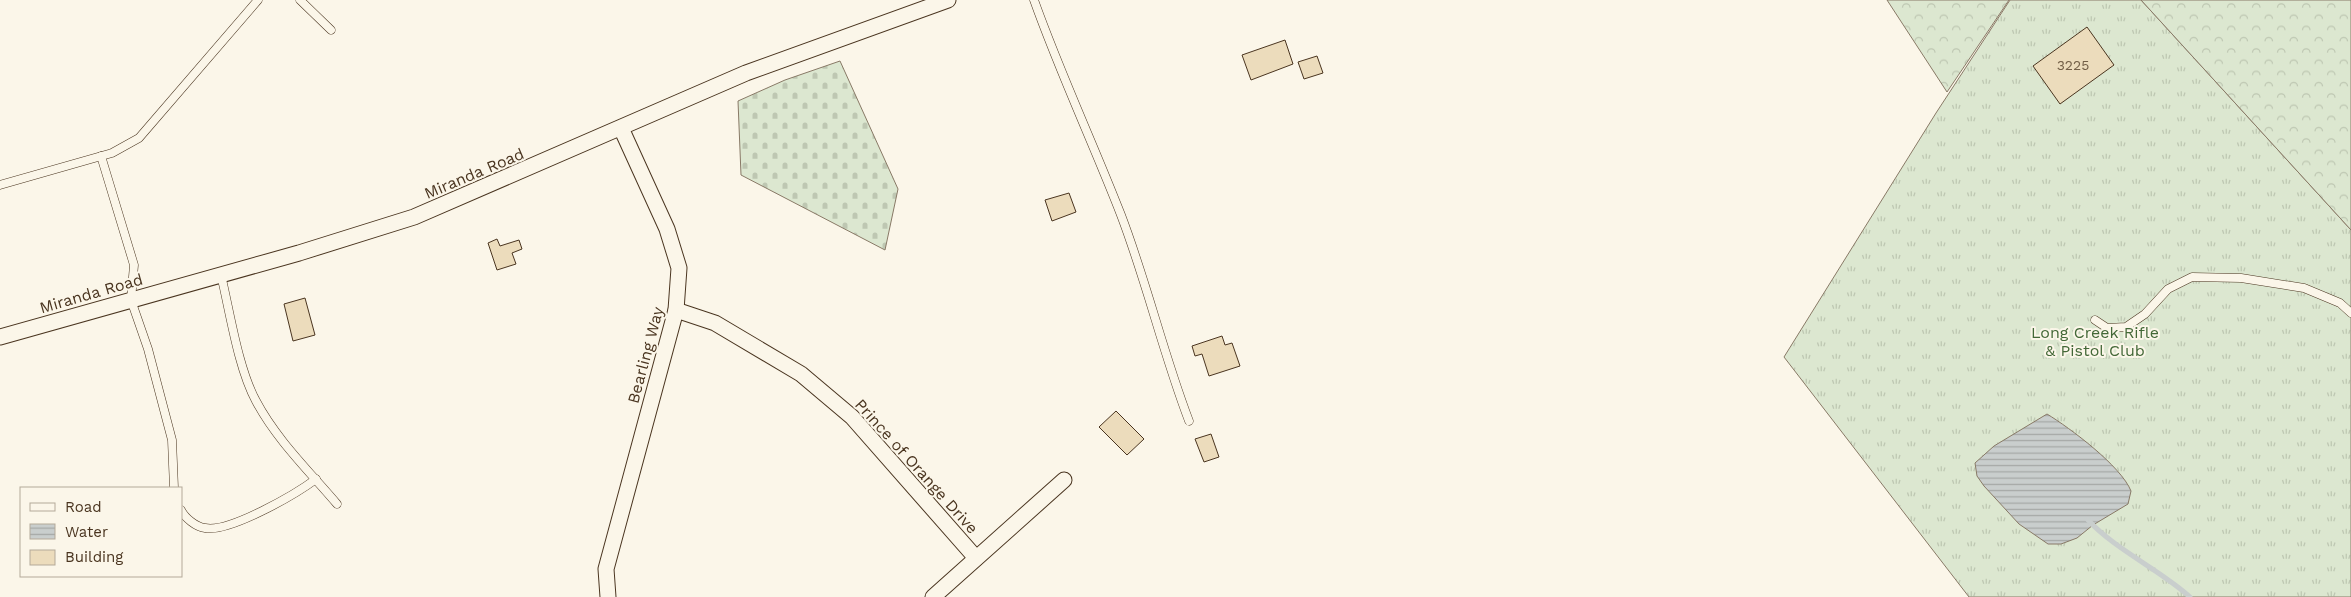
<svg xmlns="http://www.w3.org/2000/svg" width="2351" height="597" font-family="'Work Sans',sans-serif">
  <style>
    .grass { fill: url(#grass-tufts); stroke: #887966 }
    .forest { fill: url(#forest-crowns); stroke: #887966 }
    .cemetery { fill: url(#cemetery-stones); stroke: #887966 }
    .water { fill: url(#water-rules); stroke: #887966 }
    .lines { fill: none; stroke-linecap: round; stroke-linejoin: round }
    .stream { stroke: #c9cecd; stroke-width: 5 }
    .building { fill: #ecdcbc; stroke: #4a3520 }
    .service-casing { stroke: #4a3520; stroke-width: 9 }
    .minor-casing { stroke: #4a3520; stroke-width: 17 }
    .service { stroke: #fbf6e9; stroke-width: 8 }
    .minor { stroke: #fbf6e9; stroke-width: 15 }
    .labels { text-anchor: middle; stroke-width: 4; stroke-linejoin: round; paint-order: stroke }
    .number-label { font-size: 14px; fill: #725f47 }
    .street-label { font-size: 16px; fill: #4a3520; stroke: #fbf6e9 }
    .park-label { font-size: 16px; fill: #436837; stroke: #fbf6e9 }
  </style>
  <defs>
    <pattern id="grass-tufts" width="24" height="20" patternUnits="userSpaceOnUse" patternTransform="scale(1.25)"><rect width="24" height="20" fill="#dce7d0"/><path d="M3 7l-1-3M5 7V3M7 7l1-3M15 17l-1-3M17 17v-4M19 17l1-3" fill="none" stroke="#bec7b2"/></pattern>
    <pattern id="forest-crowns" width="20" height="18" patternUnits="userSpaceOnUse" patternTransform="scale(1.25)"><rect width="20" height="18" fill="#dce7d0"/><path d="M2 6a3 3 0 1 1 6 0M12 15a3 3 0 1 1 6 0" fill="none" stroke="#bec7b2"/></pattern>
    <pattern id="cemetery-stones" width="16" height="16" patternUnits="userSpaceOnUse" patternTransform="scale(1.25)"><rect width="16" height="16" fill="#dce7d0"/><path d="M2 7V4a2 2 0 0 1 4 0v3zM10 15v-3a2 2 0 0 1 4 0v3z" fill="#bec7b2"/></pattern>
    <pattern id="water-rules" width="6" height="5" patternUnits="userSpaceOnUse" patternTransform="scale(1.25)"><rect width="6" height="5" fill="#c9cecd"/><path d="M0 2.5h6" fill="none" stroke="#a5a8a6"/></pattern>
  </defs>
  <rect width="100%" height="100%" fill="#fbf6e9"/>
  <path class="grass" d="M2010 0H2141L2351 230V597H1969L1784 357 1936 113Z"/>
  <g class="forest">
    <path d="M1887 0H2009L1947 92Z"/>
    <path d="M2141 0H2351V230Z"/>
  </g>
  <path class="cemetery" d="M840 61 898 189 885 250 741 175 738 101 785 80Z"/>
  <path class="water" d="M2047 414C2070 428 2121 466 2131 491L2128 504 2093 525 2077 538 2061 544H2048L2019 524 1984 486 1977 476 1975 463 1994 446Z"/>
  <g class="lines">
    <path class="stream" d="M2088 520C2117 551 2159 569 2190 597"/>
  </g>
  <g class="building">
    <path d="M2087 27 2114 65 2060 104 2033 66Z"/>
    <path d="M1285 40 1293 64 1251 80 1242 55Z"/>
    <path d="M1317 56 1323 73 1304 79 1298 62Z"/>
    <path d="M1069 193 1076 212 1052 221 1045 200Z"/>
    <path d="M497 239 500 246 519 240 522 249 512 253 516 264 497 270 488 243Z"/>
    <path d="M305 298 315 335 293 341 284 304Z"/>
    <path d="M1222 336 1225 345 1232 343 1240 366 1209 376 1202 354 1195 356 1192 346Z"/>
    <path d="M1116 411 1144 439 1127 455 1099 427Z"/>
    <path d="M1211 434 1219 457 1204 462 1195 439Z"/>
  </g>
  <g class="lines">
    <g class="service-casing">
      <g id="service">
        <path d="M300 0 331 30"/>
        <path d="M1034 0C1060 73 1093 143 1121 215 1147 283 1163 353 1189 421"/>
        <path d="M101 156 134 265 131 300 148 349 172 440 174 488"/>
        <path d="M0 185 112 153 139 138 258 0"/>
        <path d="M221 275C230 312 238 368 256 401 276 439 309 471 337 504"/>
        <path d="M2095 320 2107 328 2126 327 2145 314 2168 289 2192 277 2241 278 2304 288 2340 303 2351 313"/>
        <path d="M181 510C185 518 196 527 205 528 229 533 296 494 316 479"/>
      </g>
    </g>
    <g class="minor-casing">
      <g id="minor">
        <path d="M676 310 715 323 801 374 852 417 976 558"/>
        <path d="M0 337 299 253 414 217 746 73 948 0"/>
        <path d="M608 597 606 569 676 310 679 268 667 229 621 128"/>
        <path d="M933 597 1064 480"/>
      </g>
    </g>
    <use href="#service" class="service"/>
    <use href="#minor" class="minor"/>
  </g>
  <g class="labels">
    <g class="number-label">
      <text x="2073" y="70">3225</text>
    </g>
    <g class="street-label">
      <text transform="translate(474 173) rotate(-23)" y="6">Miranda Road</text>
      <text transform="translate(91 293) rotate(-16)" y="6">Miranda Road</text>
      <text transform="translate(645 355) rotate(-75)" y="6">Bearling Way</text>
      <text transform="translate(917 466) rotate(48)" y="6">Prince of Orange Drive</text>
    </g>
    <g class="park-label">
      <text x="2095" y="338">Long Creek Rifle<tspan x="2095" dy="18">&amp; Pistol Club</tspan></text>
    </g>
  </g>
  <rect x="20" y="487" width="162" height="90" fill="#fbf6e9" stroke="#b4a999"/>
  <rect x="30" y="503" width="25" height="8" fill="#fbf6e9" stroke="#b4a999"/>
  <text x="65" y="512" font-size="15" fill="#4a3520">Road</text>
  <rect x="30" y="524" width="25" height="15" fill="url(#water-rules)" stroke="#b4a999"/>
  <text x="65" y="537" font-size="15" fill="#4a3520">Water</text>
  <rect x="30" y="550" width="25" height="15" fill="#ecdcbc" stroke="#b4a999"/>
  <text x="65" y="562" font-size="15" fill="#4a3520">Building</text>
</svg>
